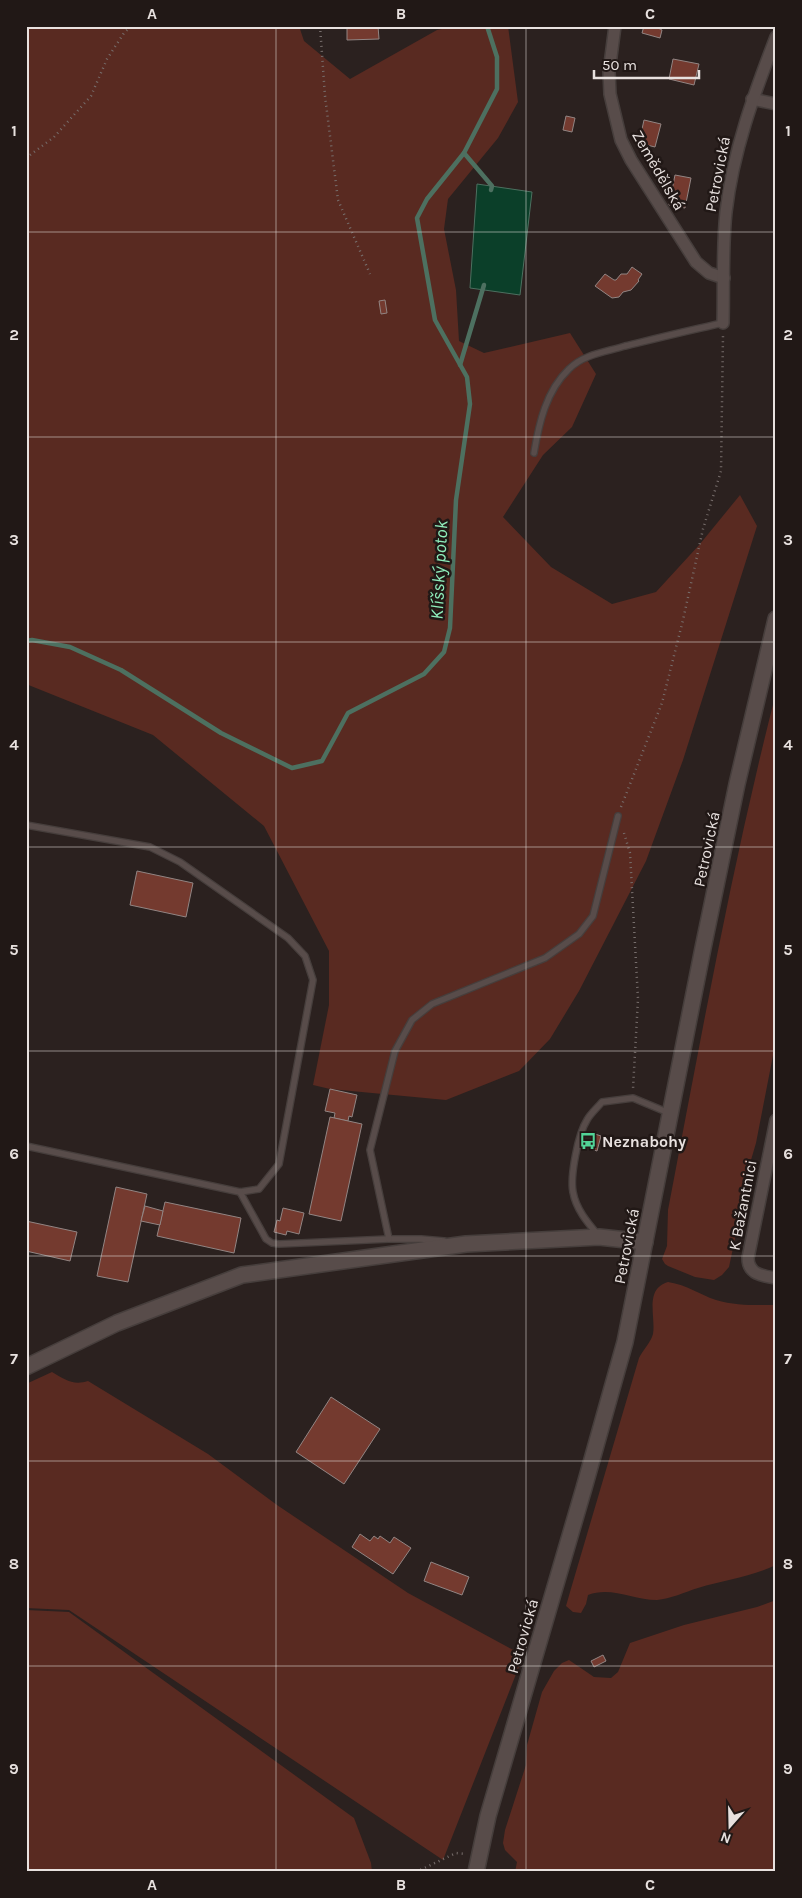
<svg xmlns="http://www.w3.org/2000/svg" width="802" height="1898" font-family="Karla,sans-serif">
  <style>
    .green { fill: #592a21 }
    .water { fill: #0b3f29; stroke: #4d7060 }
    .lines { fill: none; stroke-linecap: round; stroke-linejoin: round }
    .stream { stroke: #4d7060; stroke-width: 4.5 }
    .building { fill: #743a2f; stroke: #928583 }
    .lane-casing { stroke: #463e3c; stroke-width: 8 }
    .street-casing { stroke: #463e3c; stroke-width: 14 }
    .secondary-casing { stroke: #463e3c; stroke-width: 18 }
    .path { stroke: #776e6c; stroke-width: 2.5; stroke-dasharray: 1 4; stroke-linecap: butt }
    .lane { stroke: #584c4a; stroke-width: 5.5 }
    .street { stroke: #584c4a; stroke-width: 11 }
    .secondary { stroke: #584c4a; stroke-width: 15 }
    .grid { fill: none; stroke: #e8e1df; stroke-width: 1; stroke-opacity: 0.55 }
    .labels { text-anchor: middle; stroke-width: 5; stroke-linejoin: round; paint-order: stroke }
    .street-label { font-size: 16px; fill: #e8e1df; stroke: #211816 }
    .poi-label { font-size: 16px; font-weight: bold; fill: #e8e1df; stroke: #211816; text-anchor: start }
    .water-label { font-size: 18px; font-style: italic; fill: #8fedbb; stroke: #211816 }
    .neatline { fill: none; stroke: #e8e1df; stroke-width: 2 }
    .grid-label { font-size: 16px; text-anchor: middle; font-weight: bold; fill: #e8e1df }
  </style>
  <rect width="100%" height="100%" fill="#2b211f"/>
  <g class="green">
    <path d="M26 26H299L304 41 350 79 437 30 457 26H508L518 102 498 138 448 199 444 229 456 290 459 341 484 353 570 333 596 374 572 427 543 455 503 517 551 567 612 604 656 592 700 544 740 495 757 526 683 760 646 861 579 991 550 1039 519 1071 446 1100 330 1089 313 1085 329 1005V951L264 826 153 735 26 684Z"/>
    <path d="M776 693V1040L756 1143 741 1194 737 1229 729 1267 722 1275 714 1280 695 1277 668 1266 665 1264 662 1259 667 1246 668 1210C701 1038 732 864 776 693Z"/>
    <path d="M668 1282C688 1285 698 1294 716 1300 736 1306 755 1305 776 1305V1565C751 1577 724 1580 698 1588 685 1592 670 1599 657 1600 633 1600 611 1586 588 1595L586 1604 581 1613 573 1612 566 1606 570 1592 639 1358C643 1350 651 1342 653 1334 656 1317 644 1289 668 1282Z"/>
    <path d="M52 1372C64 1379 73 1386 88 1381L208 1454 277 1505 408 1593 517 1652 522 1659 443 1860 69 1610 26 1608V1384Z"/>
    <path d="M776 1600V1872H515L517 1862 505 1850 503 1843 505 1830 526 1765 527 1745 542 1692 554 1671 562 1663 569 1660 594 1677 611 1678 618 1672 630 1643 684 1625 757 1607Z"/>
    <path d="M26 1610 69 1612 354 1818 371 1863 372 1872H26Z"/>
  </g>
  <path class="water" d="M477 184 532 192 520 295 470 288Z"/>
  <g class="lines">
    <g class="stream">
      <path d="M464 153 492 186 491 190"/>
      <path d="M460 365 484 285"/>
      <path d="M26 641 32 640 70 647 121 670 221 733 292 768 322 761 348 713 424 674 444 652 450 628 456 500 470 404 467 377 435 320 417 218 427 199 464 153 497 89V57L487 26"/>
    </g>
  </g>
  <g class="building">
    <path d="M347 26H378L379 39 347 40Z"/>
    <path d="M644 26H659L658 28 662 30 660 38 642 33Z"/>
    <path d="M673 59 699 64 694 85 669 79Z"/>
    <path d="M566 116 575 118 572 132 563 130Z"/>
    <path d="M644 120 661 124 655 147 639 143Z"/>
    <path d="M675 175 691 178 685 208 669 205Z"/>
    <path d="M632 267 642 274 638 280 639 281 631 290 623 292 619 297 612 298 595 286 605 274 614 280H616L621 274H627Z"/>
    <path d="M385 300 387 313 381 314 379 301Z"/>
    <path d="M137 871 193 883 186 917 130 905Z"/>
    <path d="M330 1089 357 1095 352 1117 349 1116 348 1121 334 1118 335 1113 325 1111Z"/>
    <path d="M330 1117 362 1124 341 1221 309 1214Z"/>
    <path d="M595 1134 601 1136 597 1151 591 1149Z"/>
    <path d="M116 1187 147 1194 128 1282 97 1276Z"/>
    <path d="M165 1202 241 1218 234 1253 157 1236Z"/>
    <path d="M145 1206 163 1211 160 1225 141 1221Z"/>
    <path d="M283 1208 304 1213 299 1234 287 1231 286 1235 274 1232 277 1220 280 1221Z"/>
    <path d="M26 1221 77 1232 70 1261 26 1251Z"/>
    <path d="M331 1397 380 1429 344 1484 296 1452Z"/>
    <path d="M360 1534 370 1541 374 1536 378 1539 380 1536 390 1543 394 1537 411 1548 393 1574 352 1547Z"/>
    <path d="M431 1562 469 1577 462 1595 424 1581Z"/>
    <path d="M603 1655 606 1661 594 1667 591 1661Z"/>
  </g>
  <g class="lines">
    <g class="lane-casing">
      <g id="lane">
        <path d="M534 453C539 423 546 391 569 369 584 354 606 352 625 346 658 338 690 330 723 323"/>
        <path d="M26 825 150 847 180 862 288 938 305 956 313 980 279 1164 259 1189 240 1192 26 1146"/>
        <path d="M240 1192 266 1239 272 1243 279 1244 389 1239H421L444 1241"/>
        <path d="M598 1235C587 1222 576 1209 573 1192 570 1176 578 1134 587 1120 590 1114 597 1108 602 1102L633 1098 669 1113"/>
        <path d="M389 1239 370 1150 395 1051 412 1020 432 1004 545 958 579 934 593 916 618 816"/>
      </g>
    </g>
    <g class="street-casing">
      <g id="street">
        <path d="M615 26 609 72 610 94 621 140 631 160 696 262 709 273 724 278"/>
        <path d="M752 99 776 104"/>
        <path d="M723 323C724 287 722 249 726 212 733 151 754 94 776 37"/>
        <path d="M776 1120 748 1258C748 1274 762 1276 776 1278"/>
      </g>
    </g>
    <g class="secondary-casing">
      <g id="secondary">
        <path d="M26 1367 117 1323 242 1275 466 1244 599 1237 645 1242"/>
        <path d="M476 1872 488 1816 584 1488 625 1342 703 948 737 784 776 619"/>
      </g>
    </g>
    <g class="path">
      <path d="M320 26 325 96 338 200 370 274"/>
      <path d="M26 158 54 137 91 96 107 59 124 33 131 26"/>
      <path d="M621 807 662 703 683 620 703 529 721 471 723 335"/>
      <path d="M624 833 630 853 638 999 633 1089"/>
      <path d="M416 1872 456 1853 466 1854"/>
    </g>
    <use href="#lane" class="lane"/>
    <use href="#street" class="street"/>
    <use href="#secondary" class="secondary"/>
  </g>
  <path class="grid" d="M276 26V1872M526 26V1872M26 232H776M26 437H776M26 642H776M26 847H776M26 1051H776M26 1256H776M26 1461H776M26 1666H776"/>
  <defs>
    <g id="bus-bare" transform="scale(1.35)"><path d="M-5-6H5V4H4V6H2V4H-2V6H-4V4H-5ZM-3.5-4V0h7V-4ZM-3.5 1.2v1.5H-2V1.2ZM2 1.2v1.5H3.5V1.2Z" fill="#52d397" stroke="#211816" stroke-width="2.5" paint-order="stroke"/></g>
  </defs>
  <g fill-rule="evenodd">
    <use href="#bus-bare" x="588" y="1141"/>
  </g>
  <g class="labels">
    <g class="street-label">
      <text transform="translate(659 170) rotate(60)" y="6">Zemědělská</text>
      <text transform="translate(717 174) rotate(-79)" y="6">Petrovická</text>
      <text transform="translate(706 849) rotate(-78)" y="6">Petrovická</text>
      <text transform="translate(742 1205) rotate(-79)" y="6">K Bažantnici</text>
      <text transform="translate(626 1246) rotate(-79)" y="6">Petrovická</text>
      <text transform="translate(522 1636) rotate(-74)" y="6">Petrovická</text>
    </g>
    <g class="poi-label">
      <text x="602" y="1147">Neznabohy</text>
    </g>
    <g class="water-label">
      <text transform="translate(439 570) rotate(-87)" y="6">Klíšský potok</text>
    </g>
  </g>
  <rect width="802" height="1898" fill="none" stroke="#211816" stroke-width="55"/>
  <g transform="translate(730 1826) rotate(200)" stroke="#211816" stroke-width="4" paint-order="stroke">
  <path d="M0-4L9 19L0 12L-9 19Z" fill="#e8e1df"/>
  <text y="-8" font-size="14" font-weight="bold" text-anchor="middle" fill="#e8e1df">N</text>
  </g>
  <path d="M594 70v8h105v-8" fill="none" stroke="#e8e1df" stroke-width="2.5"/>
  <text x="602" y="70" font-size="15" fill="#e8e1df" stroke="#211816" stroke-width="4" paint-order="stroke">50 m</text>
  <rect x="28" y="28" width="746" height="1842" class="neatline"/>
  <g class="grid-label">
    <text x="152" y="19">A</text>
    <text x="401" y="19">B</text>
    <text x="650" y="19">C</text>
    <text x="14" y="136">1</text>
    <text x="788" y="136">1</text>
    <text x="14" y="340">2</text>
    <text x="788" y="340">2</text>
    <text x="14" y="545">3</text>
    <text x="788" y="545">3</text>
    <text x="14" y="750">4</text>
    <text x="788" y="750">4</text>
    <text x="14" y="955">5</text>
    <text x="788" y="955">5</text>
    <text x="14" y="1159">6</text>
    <text x="788" y="1159">6</text>
    <text x="14" y="1364">7</text>
    <text x="788" y="1364">7</text>
    <text x="14" y="1569">8</text>
    <text x="788" y="1569">8</text>
    <text x="14" y="1774">9</text>
    <text x="788" y="1774">9</text>
    <text x="152" y="1890">A</text>
    <text x="401" y="1890">B</text>
    <text x="650" y="1890">C</text>
  </g>
</svg>
